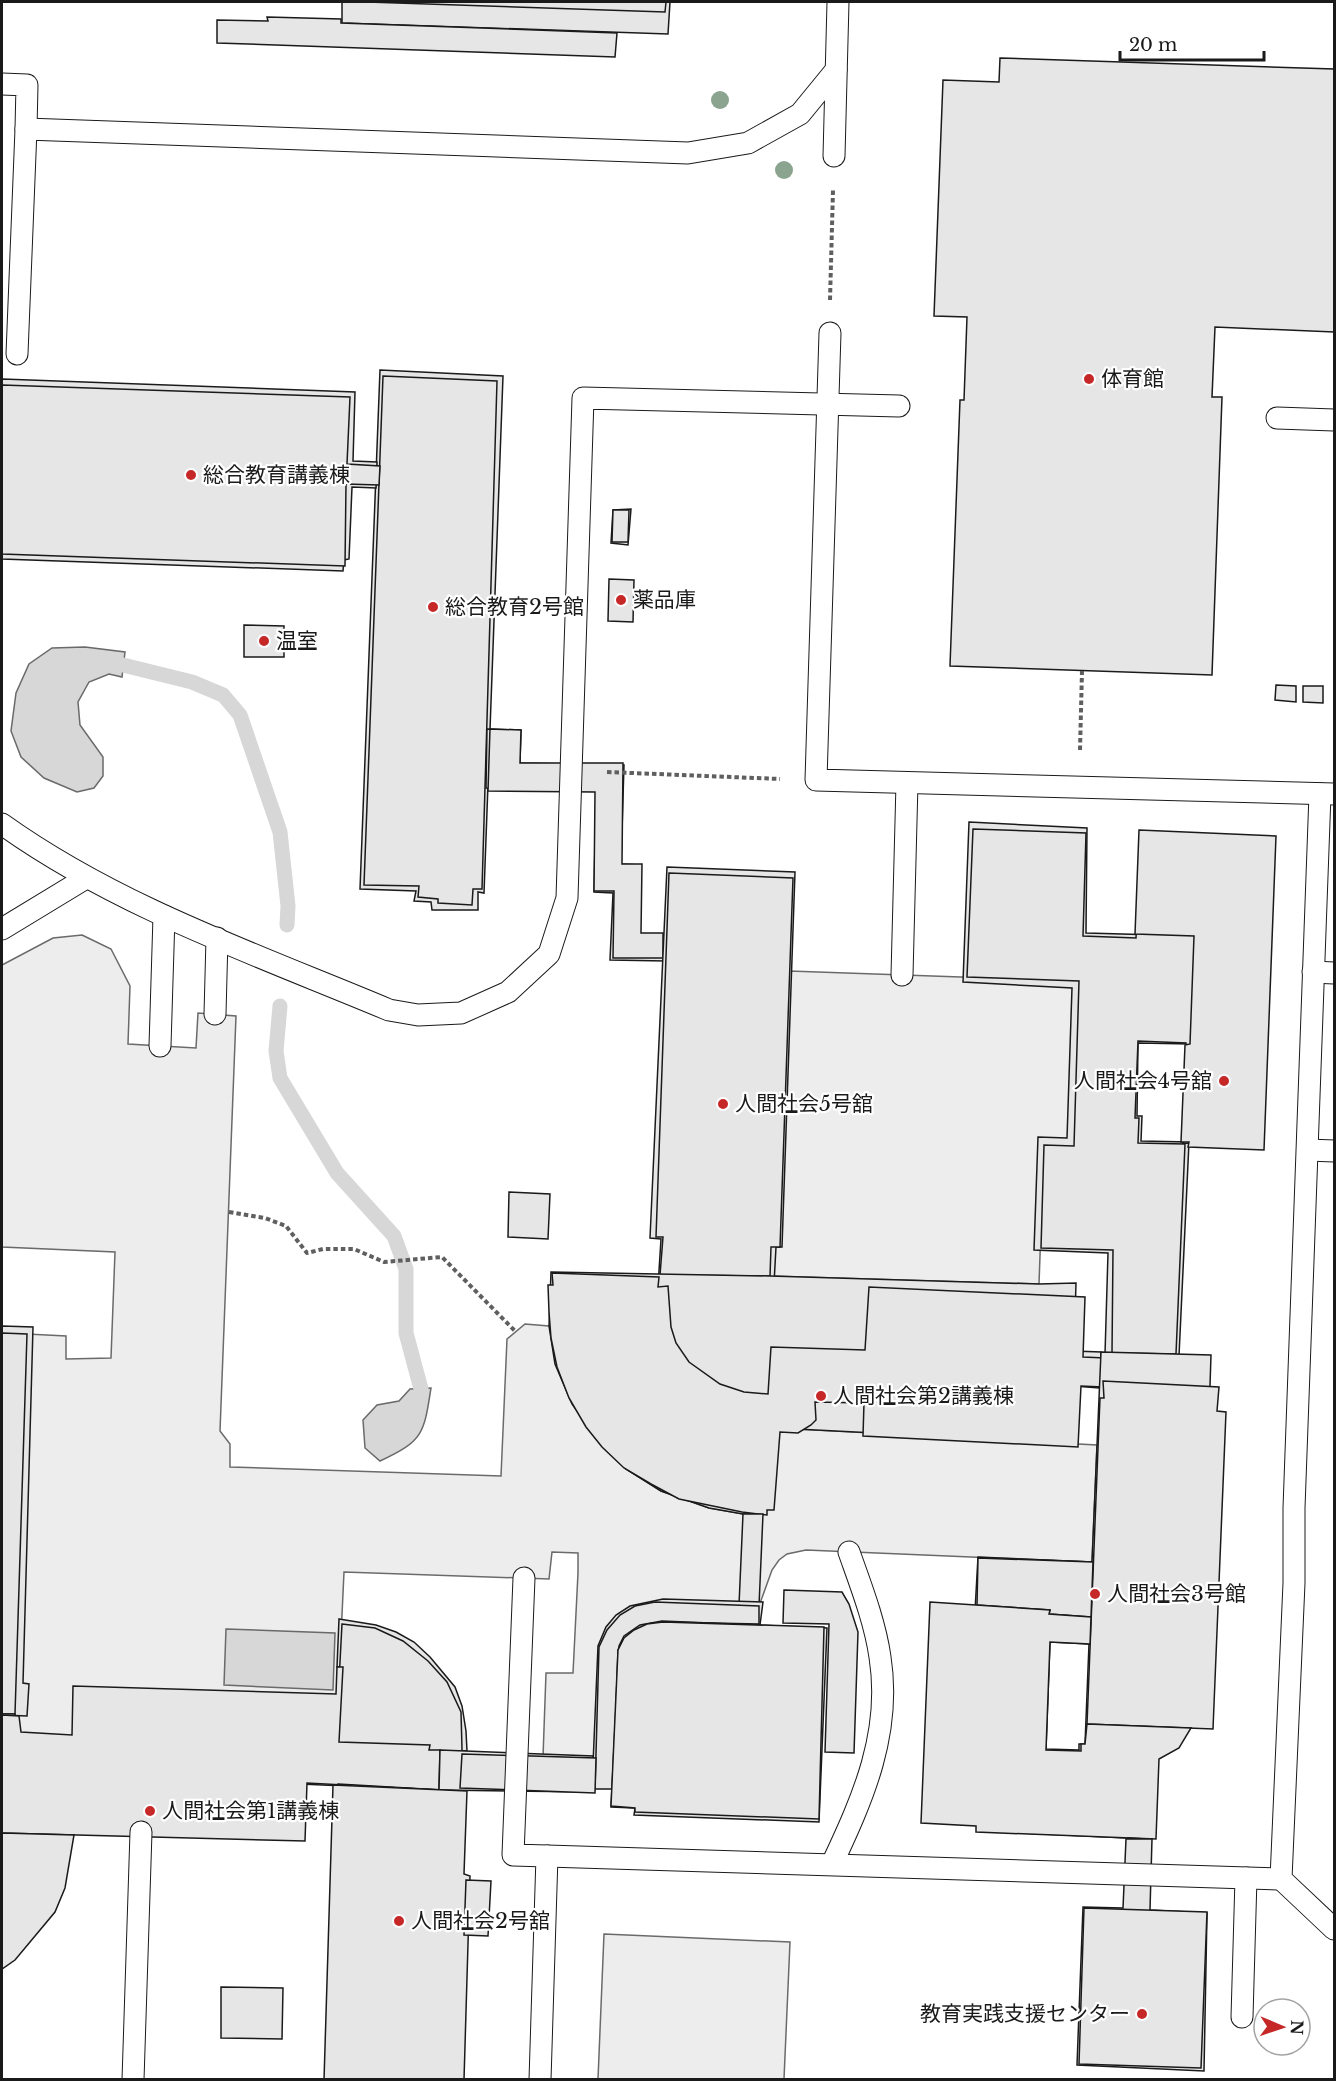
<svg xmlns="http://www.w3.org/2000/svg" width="1336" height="2081" font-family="'Libre Baskerville','Noto Sans JP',serif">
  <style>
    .built { fill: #ededed; stroke: #6a6a6a; stroke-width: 1.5 }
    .water { fill: #d7d7d7; stroke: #6a6a6a; stroke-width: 1.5 }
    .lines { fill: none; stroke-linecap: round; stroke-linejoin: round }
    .stream { stroke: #d7d7d7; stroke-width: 15 }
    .building { fill: #e6e6e6; stroke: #1a1a1a; stroke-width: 1.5; fill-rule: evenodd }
    .lane-casing { stroke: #1a1a1a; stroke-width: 23 }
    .path { stroke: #5f5f5f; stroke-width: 4; stroke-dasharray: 4.5 3; stroke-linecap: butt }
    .lane { stroke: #fff; stroke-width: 21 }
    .tree { fill: #8aa48f }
    .poi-dot { fill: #c62828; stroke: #fff; stroke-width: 2 }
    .labels { text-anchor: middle; stroke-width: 4.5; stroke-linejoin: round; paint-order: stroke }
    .poi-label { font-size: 21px; fill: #1a1a1a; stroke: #fff; text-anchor: start }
  </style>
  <rect width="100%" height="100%" fill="#fff"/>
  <g class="built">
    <path d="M82 935 111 949 130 986 128 1044 196 1048 198 1013 236 1016 220 1431 230 1444V1467L501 1476 507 1339 525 1324 549 1326 626 1469 661 1491 709 1508 743 1514 777 1428 1097 1445 1092 1562 806 1550 787 1554 779 1560 772 1570 759 1606 655 1602 596 1758 543 1757 546 1673H573L578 1573V1553L552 1552 549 1579 344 1572 338 1700 78 1741 15 1739 27 1334 66 1336V1359L111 1358 115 1252 2 1247V965L53 938Z"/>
    <path d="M789 971 1079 981 1074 1146 1044 1145 1039 1284 770 1276 771 1247H780Z"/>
    <path d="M604 1934 790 1942 784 2079H598Z"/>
  </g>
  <g class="water">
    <path d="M85 647 125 652 122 677 109 674 89 682 78 702 80 725 103 757V776L94 788 77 792 44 778 21 757 11 731 16 693 29 664 52 648Z"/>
    <path d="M431 1388C424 1434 423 1441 380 1461L365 1448 363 1420 377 1405 399 1401 410 1389Z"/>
    <path d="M226 1629 335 1633 333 1690 224 1685Z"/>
  </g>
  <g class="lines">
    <g class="stream">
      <path d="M123 665 192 682 223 695 240 715 280 832 288 906 287 925"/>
      <path d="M280 1006 276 1051 280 1078 337 1173 394 1236 406 1269V1333L421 1389"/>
    </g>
  </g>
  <g class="building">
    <path d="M342 2H670L668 34 342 23Z"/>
    <path d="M367 2H666L665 12Z"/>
    <path d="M267 17 341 19V23L617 33 615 57 217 43V20L268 21Z"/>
    <path d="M1000 58 1334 69V332L1215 327 1212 397H1222L1212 675 950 666 960 400H964L967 317 934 316 943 80 999 82Z"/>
    <path d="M380 370 503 376 484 893 478 892V910H432L431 902 414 901 416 891 360 889Z"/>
    <path d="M383 376 497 381 482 889H473L472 905 438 903V899L418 897 419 886 364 885Z"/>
    <path d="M2 379 355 392 353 461 377 462 376 488 352 487 349 559 344 560 343 571 2 559Z"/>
    <path d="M2 385 350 397 347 464 380 466 379 485 346 484 345 566 2 554Z"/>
    <path d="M631 509 628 545 611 543 613 510Z"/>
    <path d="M613 510H629L628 542H612Z"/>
    <path d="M609 579 634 580 633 622 608 621Z"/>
    <path d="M244 625 284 626V657H244Z"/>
    <path d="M1276 685 1296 686V702L1275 700Z"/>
    <path d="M1303 686H1323V703L1303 702Z"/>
    <path d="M487 729 521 730 520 763 624 765 621 864 640 865 639 934 667 935 666 961 610 960 613 893 594 892 596 791 486 788Z"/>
    <path d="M490 729 521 730 520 763H623L622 864H642L641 933H663V958H613L614 891H594L595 792 488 791Z"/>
    <path d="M969 822 1087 828 1086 933 1194 936 1190 1044 1138 1043 1137 1116H1142L1141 1141 1189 1142 1179 1356 1105 1354 1108 1253 1034 1250 1038 1137 1067 1138 1072 988 963 982Z"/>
    <path d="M973 829 1086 833 1083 936 1136 938 1141 837 1272 841 1261 1146 1183 1143 1186 1043 1138 1041 1135 1118H1139L1138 1143 1185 1144 1176 1354 1112 1353 1113 1250 1041 1248 1044 1145 1074 1146 1079 981 967 977Z"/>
    <path d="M1139 830 1276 836 1264 1150 1188 1147 1189 1142H1181L1185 1045 1190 1044 1194 936 1135 934Z"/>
    <path d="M667 867 795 872 782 1247H776L768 1394 730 1388 705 1375 689 1362 676 1343 669 1313 668 1286 658 1287 661 1239 650 1238Z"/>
    <path d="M669 873 793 878 780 1247H771L770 1276 660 1275 663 1237H656Z"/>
    <path d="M509 1192 550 1194 548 1239 508 1237Z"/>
    <path d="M551 1272 770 1276 1039 1284 1076 1283 1074 1351 1101 1352 1099 1388 1074 1386 1072 1443 777 1428 772 1509H764L763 1514H743L709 1508 661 1491 626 1469 596 1438 572 1404 555 1364 549 1326Z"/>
    <path d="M552 1273 659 1277 658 1287 668 1286 671 1327 676 1343 689 1362 720 1384 744 1392 768 1394 771 1347 865 1350 869 1287 1085 1297 1083 1357 1105 1358V1354L1164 1356 1163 1384 1103 1381V1387L1081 1386 1078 1447 863 1436 864 1403 815 1402 816 1420 811 1425 798 1433 780 1432 774 1510H767V1515L742 1512 679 1499 651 1484 624 1468 602 1447 586 1427 569 1398 557 1367 551 1338 549 1312 548 1285H553Z"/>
    <path d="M2 1326 33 1327 23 1683 29 1684 27 1716 2 1715Z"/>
    <path d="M2 1333 27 1334 15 1714H2Z"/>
    <path d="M1101 1352 1211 1355 1209 1417 1221 1419 1209 1724 1189 1723 1176 1744 1150 1758 1147 1839 977 1831V1822L924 1820 933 1608 975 1611 978 1557 1092 1562ZM1050 1642 1089 1644 1085 1744H1079V1750L1046 1749Z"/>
    <path d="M1103 1381 1219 1387 1217 1411 1226 1412 1213 1729 1087 1724 1100 1398H1104Z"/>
    <path d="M743 1514H763L759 1606 739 1605Z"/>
    <path d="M978 1558 1093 1562 1091 1617 1049 1614 1050 1610 977 1605Z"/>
    <path d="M784 1590 842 1592 849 1604 858 1632 854 1753 825 1752 829 1624 783 1623Z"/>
    <path d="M663 1599 763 1602 760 1625 655 1621 639 1625 624 1636 618 1646 612 1788H592L598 1646 606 1627 616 1615 630 1606Z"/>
    <path d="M655 1602 759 1606V1624L663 1622 647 1624 634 1630 624 1638 618 1650 613 1789H595L599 1647 607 1630 620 1615 635 1606Z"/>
    <path d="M930 1602 1050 1610 1049 1614 1091 1617 1090 1644 1050 1642 1046 1750 1081 1751V1744H1085L1087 1724 1191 1728 1179 1748 1159 1759 1156 1839 976 1832V1826L921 1823Z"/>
    <path d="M339 1619 376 1625 396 1632 414 1642 430 1657 455 1687 462 1706 466 1731 467 1751 429 1750 430 1745 339 1742 343 1667H337Z"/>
    <path d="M662 1621 827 1628 819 1822 634 1815 635 1808 611 1807 619 1646 624 1636 640 1625Z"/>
    <path d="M663 1622 824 1627 819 1819 635 1812V1808L611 1806 618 1650 624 1638 634 1630 647 1624Z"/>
    <path d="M342 1624 375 1628 403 1641 428 1661 447 1682 461 1712 462 1749 459 1791 300 1784 298 1838 71 1831V1841L65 1875 48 1915 18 1952 2 1963V1714H15V1739L78 1741 80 1690 338 1700Z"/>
    <path d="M337 1667H343L339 1742 430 1745 429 1750H440L439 1790 307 1783 305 1841 2 1833V1715L19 1716 21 1732 72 1735 73 1686 336 1694Z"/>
    <path d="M440 1750 593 1756 592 1792 439 1790Z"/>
    <path d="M462 1754 596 1758 595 1793 460 1788Z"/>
    <path d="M338 1784 459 1791 456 1880H466L459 2080H327Z"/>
    <path d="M333 1785 467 1791 464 1874 470 1876 464 2080H324Z"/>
    <path d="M2 1833 74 1835 65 1888 55 1912 15 1960 2 1969Z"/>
    <path d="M1128 1838 1147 1839 1145 1910H1126Z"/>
    <path d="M1126 1839H1152L1150 1910 1207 1913 1204 2071 1077 2065 1083 1907 1123 1908Z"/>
    <path d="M466 1880 491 1881 488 1936 464 1935Z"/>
    <path d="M1084 1908 1207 1912 1201 2068 1079 2064Z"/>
    <path d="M221 1987 283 1988 282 2039 221 2038Z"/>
  </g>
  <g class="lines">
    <g class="lane-casing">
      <g id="lane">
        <path d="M2 84 27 85 26 129"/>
        <path d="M834 156 838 2"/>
        <path d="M830 333 816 780 1334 794"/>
        <path d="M17 354 26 129 688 153 748 143 800 114 836 70"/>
        <path d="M1277 418 1334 420"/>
        <path d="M1320 794 1294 1508V1583L1281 1879 1334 1929"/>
        <path d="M2 824C118 907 258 955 389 1010L418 1015 461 1013 508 992 549 954 567 898 583 398 899 406"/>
        <path d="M2 929 86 878"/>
        <path d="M1313 972 1334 973"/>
        <path d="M902 975 907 783"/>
        <path d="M215 1014 217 938"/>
        <path d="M160 1046 164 916"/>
        <path d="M1308 1150 1334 1151"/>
        <path d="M524 1578 513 1855 547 1856 540 2080"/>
        <path d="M547 1856 1281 1879"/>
        <path d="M832 1864C863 1798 892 1733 880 1657 875 1622 861 1586 849 1552"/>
        <path d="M1242 2017 1246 1878"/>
        <path d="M133 2080 141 1832"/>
      </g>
    </g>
    <g class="path">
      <path d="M830 300 833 190"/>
      <path d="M1080 750 1082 671"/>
      <path d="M607 772 780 779"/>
      <path d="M229 1212 265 1218 286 1226 307 1253 323 1249H354L384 1262 442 1257 516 1332"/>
    </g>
    <use href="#lane" class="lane"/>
  </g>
  <g class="tree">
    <circle cx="720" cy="100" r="9"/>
    <circle cx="784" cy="170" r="9"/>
  </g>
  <g class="poi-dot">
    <circle cx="1089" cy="379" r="6"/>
    <circle cx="191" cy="475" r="6"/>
    <circle cx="621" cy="600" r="6"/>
    <circle cx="433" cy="607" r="6"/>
    <circle cx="264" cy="641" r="6"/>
    <circle cx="1224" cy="1081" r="6"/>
    <circle cx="723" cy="1104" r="6"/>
    <circle cx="821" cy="1396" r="6"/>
    <circle cx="1095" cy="1594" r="6"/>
    <circle cx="150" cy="1811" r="6"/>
    <circle cx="399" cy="1921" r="6"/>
    <circle cx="1142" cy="2014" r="6"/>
  </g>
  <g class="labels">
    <g class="poi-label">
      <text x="1101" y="386">体育館</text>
      <text x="203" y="482">総合教育講義棟</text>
      <text x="633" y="607">薬品庫</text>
      <text x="445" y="614">総合教育2号館</text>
      <text x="276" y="648">温室</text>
      <text x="1212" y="1088" text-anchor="end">人間社会4号舘</text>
      <text x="735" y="1111">人間社会5号舘</text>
      <text x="833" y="1403">人間社会第2講義棟</text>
      <text x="1107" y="1601">人間社会3号館</text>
      <text x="162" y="1818">人間社会第1講義棟</text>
      <text x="411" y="1928">人間社会2号舘</text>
      <text x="1130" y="2021" text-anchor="end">教育実践支援センター</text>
    </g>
  </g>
  <rect width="1336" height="2081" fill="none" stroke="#1a1a1a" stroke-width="6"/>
  <g transform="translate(1282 2027) rotate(92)"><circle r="28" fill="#ffffff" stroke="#a3a3a3" stroke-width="1.5"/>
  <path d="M0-4.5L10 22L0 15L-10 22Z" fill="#c62828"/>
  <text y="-9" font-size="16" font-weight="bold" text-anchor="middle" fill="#1a1a1a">N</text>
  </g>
  <path d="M1120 51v9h144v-9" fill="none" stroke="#1a1a1a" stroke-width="3"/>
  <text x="1129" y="51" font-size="18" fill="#1a1a1a" stroke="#ffffff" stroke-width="4.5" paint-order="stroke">20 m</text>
</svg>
